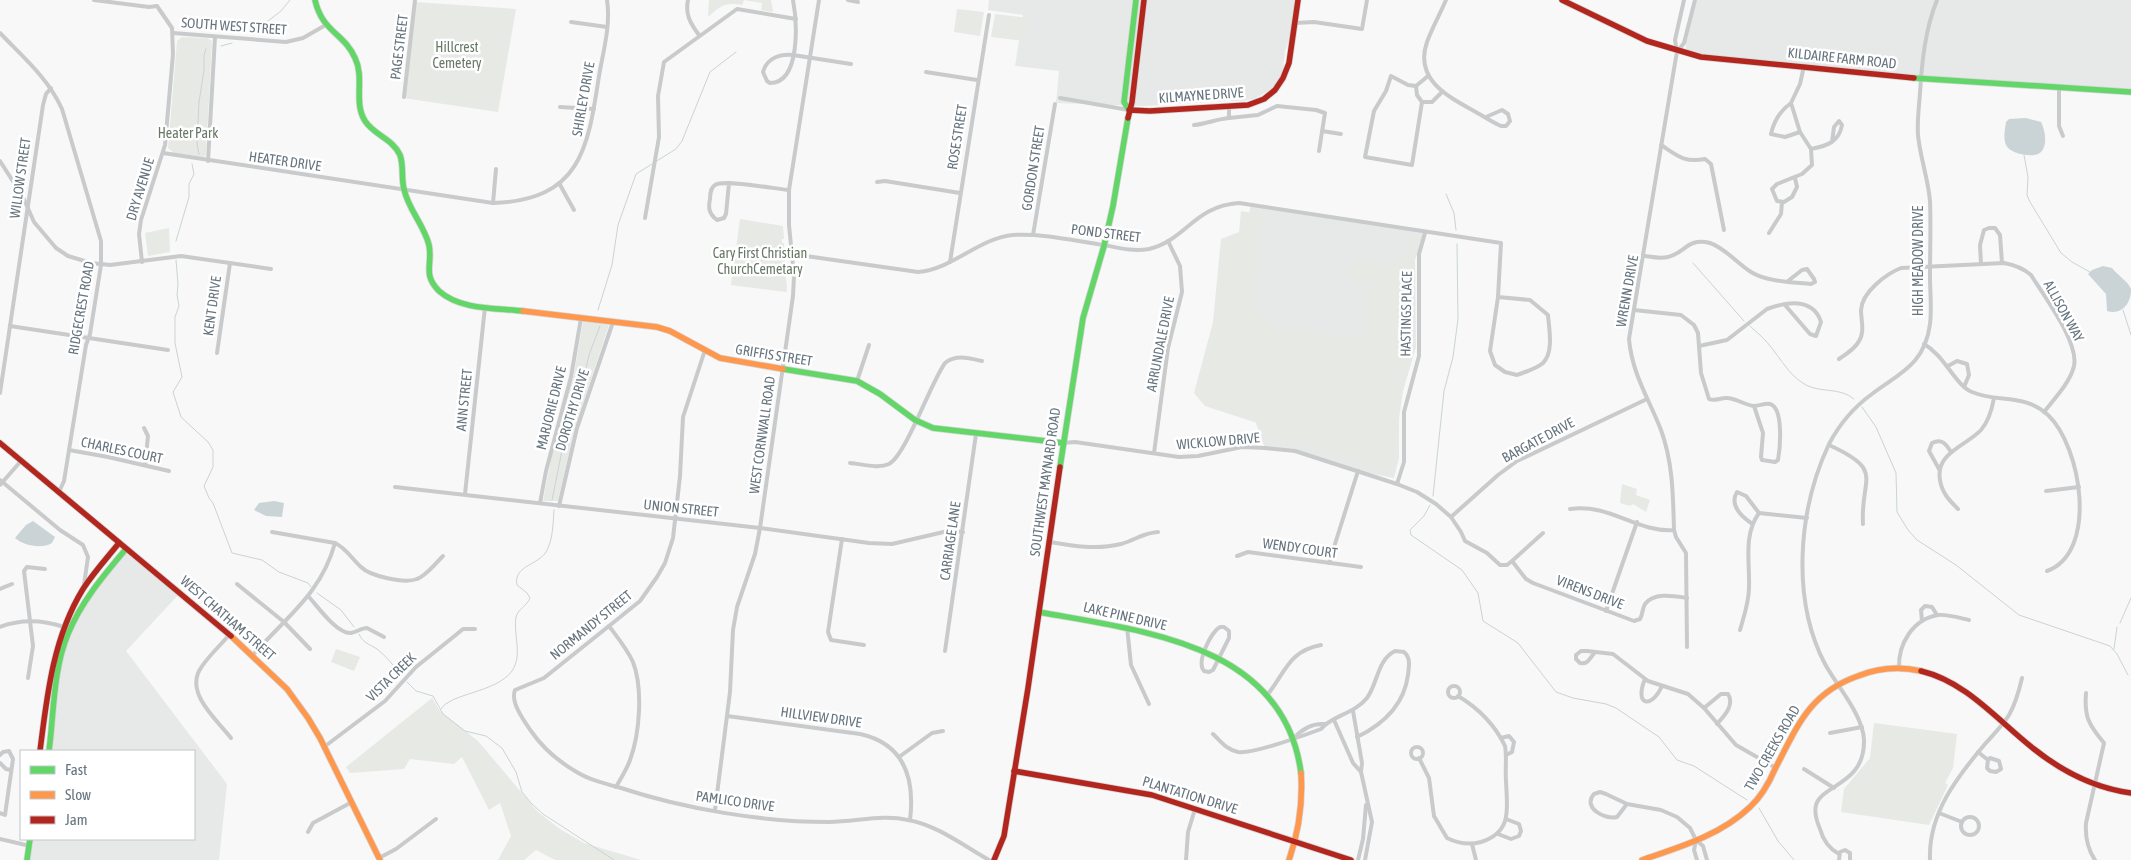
<svg xmlns="http://www.w3.org/2000/svg" width="2131" height="860" font-family="'Asap Condensed',sans-serif">
  <style>
    .built { fill: #e7e8e8 }
    .green { fill: #e7e9e5 }
    .water { fill: #cad3d5 }
    .lines { fill: none; stroke-linecap: round; stroke-linejoin: round }
    .stream { stroke: #cad3d5; stroke-width: 1 }
    .fast-casing { stroke: #d4d5d6; stroke-width: 7 }
    .slow-casing { stroke: #d4d5d6; stroke-width: 7 }
    .jam-casing { stroke: #d4d5d6; stroke-width: 7 }
    .street { stroke: #c9cacb; stroke-width: 4 }
    .fast { stroke: #63d668; stroke-width: 5.5 }
    .slow { stroke: #ff974d; stroke-width: 5.5 }
    .jam { stroke: #b3261e; stroke-width: 5.5 }
    .labels { text-anchor: middle; stroke-width: 5; stroke-linejoin: round; paint-order: stroke }
    .street-label { font-size: 14px; fill: #66747f; stroke: #fff }
    .park-label { font-size: 14px; fill: #687865; stroke: #fff }
  </style>
  <rect width="100%" height="100%" fill="#f8f8f8"/>
  <g class="built">
    <path d="M989 0H1298L1295 23 1285 51 1283 70 1278 81 1270 90 1254 99 1243 101H1226L1144 106 1056 103 1059 71 1015 66 1023 15 988 10Z"/>
    <path d="M1697 0H2131V92L1921 79 1686 54V39Z"/>
    <path d="M1251 205 1425 233 1415 260 1416 347 1403 391 1399 419V458L1394 478 1358 471 1295 451 1265 448 1221 327Z"/>
    <path d="M126 549 180 593 126 651 227 784 219 860H27L30 846 34 839H194V751H50L63 648 77 616Z"/>
  </g>
  <g class="green">
    <path d="M709 0H771L773 12 761 10 762 3 744 0 742 5C724 2 721 6 708 17Z"/>
    <path d="M415 2 516 9 498 112 403 98Z"/>
    <path d="M957 9 984 12 980 36 954 32Z"/>
    <path d="M995 14 1028 18 1024 41 991 37Z"/>
    <path d="M182 37 207 38 212 41 206 155 204 157 174 153 168 148 177 41Z"/>
    <path d="M1241 211 1264 215 1254 303V307L1272 324 1283 331 1361 336 1368 283 1347 279 1349 264 1353 259C1367 261 1396 274 1404 256 1407 250 1407 242 1408 236H1421L1414 255 1413 263 1414 346 1397 412 1398 447 1392 475 1307 446 1265 439 1260 424 1205 406 1194 393 1213 322 1221 239 1239 232Z"/>
    <path d="M740 219 783 226 784 239H782V243H784L787 292 731 285Z"/>
    <path d="M169 228 170 252 148 256 145 233Z"/>
    <path d="M583 321 609 325 575 427 558 501H543L552 454 574 374Z"/>
    <path d="M1622 484 1637 489 1636 495 1650 500 1646 512 1633 504 1630 506 1620 503Z"/>
    <path d="M336 649 360 657 354 671 331 662Z"/>
    <path d="M432 698 440 711 478 741 538 812 560 829 584 843 641 860H555L536 850 524 860H498L511 836 500 803 489 810 462 757 454 764 410 759 404 769 350 773 346 767Z"/>
    <path d="M1874 723 1957 734 1953 768 1945 783 1948 785 1929 825 1841 812 1844 789 1870 758Z"/>
  </g>
  <g class="water">
    <path d="M2026 118 2041 122C2045 130 2048 145 2041 152 2035 159 2010 154 2006 145 2003 138 2005 129 2006 122L2009 119Z"/>
    <path d="M2103 266 2112 268C2117 275 2128 281 2131 289 2131 305 2121 315 2107 311L2106 294 2088 274 2092 270Z"/>
    <path d="M274 501 284 503 282 517 266 516 254 510 259 503Z"/>
    <path d="M33 521 55 537 52 543C42 549 24 546 15 538L26 525Z"/>
  </g>
  <g class="lines">
    <g class="stream">
      <path d="M255 31 281 11 290 0"/>
      <path d="M221 46 232 43"/>
      <path d="M199 154 197 144 199 102 204 70V55L206 49"/>
      <path d="M2024 155 2028 177 2027 195 2030 202 2061 253 2072 262 2090 272"/>
      <path d="M655 162 676 149 682 141 710 72 736 52"/>
      <path d="M1446 194 1454 213 1456 230"/>
      <path d="M176 241 189 197V184L194 174 192 164"/>
      <path d="M176 260 178 284 177 295 179 306 175 317V343L182 377 173 392 181 417 208 442 213 450V467L204 486 209 498 213 503 232 553 262 560 279 572 308 583 311 587"/>
      <path d="M1693 263 1744 321"/>
      <path d="M598 310 612 265 618 225 636 174 652 164"/>
      <path d="M2123 310 2131 335"/>
      <path d="M1750 326C1754 330 1758 333 1762 337 1777 351 1787 375 1806 385 1821 393 1840 387 1854 399"/>
      <path d="M1862 407 1876 427 1896 473 1897 512 1908 530 1917 540 1956 565 2019 615 2110 646 2117 654 2128 675"/>
      <path d="M1433 496 1444 391 1453 357 1458 319 1457 244"/>
      <path d="M552 500 568 421 580 394 589 355 600 326"/>
      <path d="M1430 505 1424 516 1410 530 1411 535 1462 570 1478 593 1483 621 1518 643 1556 692 1573 698 1606 704 1616 708 1659 737 1677 760 1694 766 1747 800"/>
      <path d="M317 593 341 610 354 627"/>
      <path d="M2120 623 2131 598"/>
      <path d="M359 634C363 643 369 644 377 649 386 656 394 666 401 675"/>
      <path d="M2114 649 2117 627"/>
      <path d="M407 682 416 691 433 696 443 714 465 731 486 736 502 748 516 772 522 792 531 803 543 814 614 860"/>
      <path d="M441 709C450 693 496 693 512 671 523 655 513 634 516 617 518 609 527 606 530 598L527 593 517 585C513 566 538 565 546 552 553 540 553 524 554 510"/>
      <path d="M1759 808 1778 841 1794 860"/>
    </g>
    <g class="fast-casing">
      <g id="fast">
        <path d="M315 0C322 32 344 33 355 58 365 78 353 102 365 121 374 135 393 139 400 155 404 166 401 178 404 189 408 209 424 225 429 245 433 264 422 274 439 291 460 310 496 308 523 311"/>
        <path d="M1914 78 2131 92"/>
        <path d="M1129 110 1124 102 1136 0"/>
        <path d="M783 369 857 381 880 394 915 420 933 428 1063 443"/>
        <path d="M1060 467 1083 318 1104 246 1113 206 1128 118"/>
        <path d="M1039 612C1141 631 1284 643 1301 773"/>
        <path d="M49 751C54 713 53 670 68 634 81 602 104 575 126 549"/>
        <path d="M27 860 30 839"/>
      </g>
    </g>
    <g class="slow-casing">
      <g id="slow">
        <path d="M523 311 657 327 670 331 720 358 783 369"/>
        <path d="M231 636 287 689 308 718 320 738 380 860"/>
        <path d="M1289 860C1299 831 1303 803 1301 773"/>
        <path d="M1642 860C1680 847 1721 835 1750 807 1761 797 1769 783 1775 769 1797 727 1809 693 1858 676 1878 668 1899 666 1921 671"/>
      </g>
    </g>
    <g class="jam-casing">
      <g id="jam">
        <path d="M1562 0 1647 41 1701 57 1914 78"/>
        <path d="M1129 110 1150 111 1248 105 1264 99 1275 90 1283 78 1289 63 1298 0"/>
        <path d="M1128 118 1132 102 1144 0"/>
        <path d="M0 443 231 636"/>
        <path d="M1921 671C1967 682 1998 721 2034 749 2063 772 2094 788 2131 793"/>
        <path d="M40 751C47 695 53 638 83 589 94 572 107 558 119 543"/>
        <path d="M1014 771 1152 795 1351 860"/>
        <path d="M994 860 1004 836 1028 688 1060 467"/>
      </g>
    </g>
    <g class="street">
      <path d="M94 0 149 7 157 6"/>
      <path d="M688 0C685 14 690 23 699 35"/>
      <path d="M793 0C797 21 801 83 770 83L767 81 763 72C767 58 780 54 793 55L851 64"/>
      <path d="M848 0 858 2"/>
      <path d="M1446 0C1440 14 1432 28 1427 42 1414 79 1447 96 1474 111 1483 116 1492 122 1501 126H1506L1510 121 1508 114 1502 110 1486 117"/>
      <path d="M571 22 607 27"/>
      <path d="M1295 23 1314 22 1362 29 1367 0"/>
      <path d="M0 33C23 57 48 78 62 109L101 241V265L90 334 86 345 64 481 59 492"/>
      <path d="M173 33 286 42 303 38 324 26"/>
      <path d="M1677 52 1675 40 1684 0"/>
      <path d="M926 72 977 80"/>
      <path d="M1428 76 1416 86 1417 95 1422 102H1432L1442 92"/>
      <path d="M1416 86 1408 85 1391 76 1386 91 1374 111 1365 157 1412 165 1422 102"/>
      <path d="M2059 88V126L2063 136"/>
      <path d="M404 97 415 0"/>
      <path d="M1060 98 1129 110"/>
      <path d="M1791 103C1780 111 1774 120 1771 134L1785 137 1800 132"/>
      <path d="M1229 106V118L1258 115 1277 106 1316 110 1325 113 1319 151"/>
      <path d="M560 107 594 109"/>
      <path d="M1194 125C1206 124 1217 119 1229 118"/>
      <path d="M1322 131 1341 134"/>
      <path d="M1661 145C1678 156 1684 163 1705 159L1711 164 1724 230"/>
      <path d="M1811 149C1827 146 1839 142 1842 125L1839 121 1834 127 1832 142"/>
      <path d="M163 153 493 203C581 200 588 148 599 76 603 52 611 25 607 0"/>
      <path d="M0 161 23 197 34 222 56 248 68 256 91 263 110 265 181 256 271 269"/>
      <path d="M208 161 215 37"/>
      <path d="M1795 178 1797 187 1792 197 1784 202 1777 201 1772 189 1777 184 1802 174 1812 165 1811 149 1800 132 1791 103 1800 84 1804 66"/>
      <path d="M877 182 885 181 960 193"/>
      <path d="M559 183 574 210"/>
      <path d="M729 183 726 214 724 218 717 220C709 214 708 208 710 199 710 195 711 187 715 185 724 179 776 189 789 190"/>
      <path d="M493 203 496 169"/>
      <path d="M645 218 659 137 658 96 664 62 737 9 796 19"/>
      <path d="M1769 233 1781 214 1782 202"/>
      <path d="M1033 235 1055 104"/>
      <path d="M792 254 918 272C953 269 979 238 1013 235 1043 233 1075 241 1104 245 1119 248 1134 252 1149 249 1186 240 1194 206 1239 203L1501 243 1498 297 1490 351 1495 365 1505 372 1517 375C1525 372 1536 369 1543 363 1554 352 1549 329 1548 315L1530 300 1498 297"/>
      <path d="M1645 256C1652 257 1660 259 1668 257 1685 253 1688 237 1710 243 1725 248 1738 264 1751 272 1767 282 1793 282 1811 284L1815 282 1814 279 1807 269 1802 270 1788 281"/>
      <path d="M142 262 139 234 141 220 165 145 173 54 172 28 157 6"/>
      <path d="M950 262 989 15"/>
      <path d="M1981 264 1980 245 1984 230 1989 228H1995L2000 235 2002 263"/>
      <path d="M1634 310 1681 315 1694 325 1698 333 1701 373 1709 399C1715 402 1721 397 1728 398 1737 399 1745 405 1754 406 1759 406 1765 403 1770 404 1784 408 1780 449 1778 460L1775 462 1762 460 1761 457 1763 433 1754 406"/>
      <path d="M10 326 168 350"/>
      <path d="M1924 344C1945 356 1955 385 1972 392 1998 403 2024 393 2048 415 2081 446 2099 552 2047 571"/>
      <path d="M1699 346 1727 340 1767 309C1786 302 1813 297 1821 322L1816 336 1810 334 1785 305"/>
      <path d="M705 350 683 417 680 476 673 538 665 563 657 577 640 601 609 626 544 678 515 690C510 702 524 721 531 731 542 747 558 761 575 771 589 780 606 784 621 788 685 809 762 822 829 822 856 822 882 814 908 820 937 825 964 846 989 860"/>
      <path d="M217 353 230 263"/>
      <path d="M1839 359C1846 354 1855 349 1859 341 1865 332 1861 320 1861 310 1862 292 1886 274 1901 268L2004 263C2015 265 2023 268 2031 275 2044 296 2079 342 2074 366 2070 383 2054 399 2044 412"/>
      <path d="M1948 366 1957 361 1967 364 1969 375 1964 387"/>
      <path d="M857 381 869 345"/>
      <path d="M0 393 43 105 46 94 51 88"/>
      <path d="M144 428 148 436 145 465"/>
      <path d="M1063 443 1075 442 1179 457 1198 456 1242 447 1265 448 1295 451 1397 484 1417 492 1436 504 1451 517 1461 532 1465 541 1487 553 1500 565H1507L1512 561 1543 533"/>
      <path d="M1829 445C1886 471 1860 477 1863 524"/>
      <path d="M69 450 108 457 169 471"/>
      <path d="M1154 453 1168 348 1182 292 1180 266 1168 241"/>
      <path d="M850 463C862 464 878 469 889 464 906 455 930 384 945 363 956 354 969 358 982 361"/>
      <path d="M1939 469 1929 451 1932 443C1942 438 1946 444 1951 452"/>
      <path d="M0 480 60 530 83 545 88 557 84 585"/>
      <path d="M1397 484 1404 462V412L1419 356V254L1425 233"/>
      <path d="M0 485 21 461"/>
      <path d="M395 487 760 528 869 543 892 544 948 531 963 532"/>
      <path d="M2046 491 2079 487"/>
      <path d="M465 494 485 307"/>
      <path d="M540 503 546 471 571 377 581 318"/>
      <path d="M559 506 577 428 613 322"/>
      <path d="M1570 509C1610 503 1637 533 1674 530"/>
      <path d="M1958 509C1949 500 1942 493 1940 480 1935 453 1966 446 1981 430 1989 421 1992 409 1994 398"/>
      <path d="M1451 517 1498 475 1517 461 1647 399"/>
      <path d="M1751 523C1741 516 1729 505 1737 492L1746 496 1759 513"/>
      <path d="M272 532 335 543C346 548 352 559 361 567 370 576 404 584 417 579 426 576 436 563 443 556"/>
      <path d="M842 539 828 632 831 640 864 645"/>
      <path d="M1050 542C1073 546 1097 550 1121 544 1136 540 1142 533 1158 532"/>
      <path d="M1237 556 1248 552 1361 567"/>
      <path d="M1512 561 1526 579 1533 583 1634 621 1640 619C1643 614 1642 609 1645 604 1654 592 1674 596 1687 598"/>
      <path d="M1329 563 1358 471"/>
      <path d="M237 584 284 622 310 649"/>
      <path d="M0 589 12 584"/>
      <path d="M309 597C318 607 337 634 351 633 357 632 361 628 367 628L384 637"/>
      <path d="M1606 611 1637 522"/>
      <path d="M1922 621 1921 610 1925 606 1932 607 1937 615"/>
      <path d="M609 626C618 638 627 649 633 662 643 688 640 733 630 760 627 769 621 778 616 787"/>
      <path d="M0 627C21 619 43 620 64 627"/>
      <path d="M1127 627 1131 665 1149 704"/>
      <path d="M1220 627H1224L1229 631V638L1213 670 1209 672 1204 671C1196 662 1211 632 1220 627Z"/>
      <path d="M1740 630C1744 616 1749 602 1749 588 1750 563 1743 535 1759 513L1807 518"/>
      <path d="M229 635C220 646 206 658 199 671 187 695 217 720 231 738"/>
      <path d="M1687 647 1686 553 1676 537 1674 530C1673 495 1673 463 1661 430 1649 399 1632 374 1629 339L1675 63 1677 52 1684 43 1695 0"/>
      <path d="M945 651 976 434"/>
      <path d="M1595 652C1590 658 1588 665 1580 663L1576 659V655L1581 651H1587L1613 654 1648 681 1688 694 1704 708 1736 745 1776 768"/>
      <path d="M253 655C286 617 321 594 335 543"/>
      <path d="M1899 668C1898 644 1913 619 1938 615 1947 614 1960 618 1969 620"/>
      <path d="M28 678 33 646 24 571 27 567 45 569"/>
      <path d="M1645 679C1634 705 1651 710 1662 686"/>
      <circle cx="1454" cy="692" r="6"/>
      <path d="M2086 693C2084 717 2089 725 2104 743L2086 823C2085 837 2087 848 2095 860"/>
      <path d="M1268 694C1286 671 1289 651 1321 645"/>
      <path d="M1704 708 1721 694H1728C1735 705 1724 716 1717 724"/>
      <path d="M1353 711 1362 763 1361 772 1372 822 1365 860"/>
      <path d="M727 716 860 734C905 744 915 779 910 820"/>
      <path d="M1334 720 1353 763 1361 772"/>
      <path d="M1830 733 1862 727"/>
      <path d="M1213 734C1221 742 1227 750 1238 752 1253 754 1305 735 1321 729 1331 716 1354 714 1367 698 1378 683 1377 660 1395 651L1404 652C1411 658 1409 666 1408 675 1404 705 1384 724 1357 737"/>
      <path d="M1294 738C1302 729 1313 723 1325 724"/>
      <path d="M1501 738 1509 736 1514 742 1512 752 1506 755"/>
      <circle cx="1417" cy="753" r="6"/>
      <path d="M324 747 385 701 416 667 457 634 463 629H475"/>
      <path d="M1978 752 1988 760 1990 758 1999 761 2001 769 1996 772 1990 771 1987 768 1988 760"/>
      <path d="M0 755 3 752 9 751 13 759 5 815 0 813"/>
      <path d="M899 757 932 733 943 731"/>
      <path d="M1419 758 1429 778 1434 816 1447 838C1457 843 1470 845 1481 842 1513 832 1507 808 1506 781 1505 769 1507 757 1505 746 1495 725 1478 708 1458 696"/>
      <path d="M0 763 6 769 11 770"/>
      <path d="M1804 769 1834 788"/>
      <path d="M1627 804 1617 817C1604 820 1582 807 1594 794L1600 792 1606 794 1627 804 1661 810 1677 817 1690 828 1696 840 1703 846 1707 860"/>
      <path d="M715 810 730 692 733 630 737 607 755 554 760 528 793 296 794 276 789 225V190L819 0"/>
      <path d="M1939 813 1962 822"/>
      <circle cx="1970" cy="826" r="9"/>
      <path d="M308 832 313 823 352 802"/>
      <path d="M1498 834 1511 839 1519 836 1521 831 1519 824 1506 819"/>
      <path d="M0 839 30 846"/>
      <path d="M1696 840 1694 850 1697 860"/>
      <path d="M1472 844 1476 860"/>
      <path d="M1839 854C1828 848 1823 840 1820 829 1817 822 1814 813 1816 805 1822 784 1865 785 1864 740 1863 715 1837 686 1825 664 1791 599 1798 510 1829 444 1839 425 1854 407 1872 394 1900 373 1925 364 1930 324 1932 308 1930 292 1930 277 1930 251 1931 226 1930 201 1928 178 1920 157 1918 135 1917 121 1919 107 1920 93 1922 61 1925 30 1937 0"/>
      <path d="M379 858 396 849 436 819"/>
      <path d="M1186 860 1188 832 1195 809"/>
      <path d="M1358 860 1363 839 1366 805"/>
      <path d="M1839 860 1840 852 1845 850 1850 853V860"/>
      <path d="M1930 860C1928 814 1957 777 1985 744 1993 735 2003 725 2009 715 2016 703 2019 691 2022 678"/>
    </g>
    <use href="#fast" class="fast"/>
    <use href="#slow" class="slow"/>
    <use href="#jam" class="jam"/>
  </g>
  <g class="labels">
    <g class="street-label">
      <text transform="translate(234 26) rotate(4)" y="5">SOUTH WEST STREET</text>
      <text transform="translate(399 47) rotate(-83)" y="5">PAGE STREET</text>
      <text transform="translate(1842 58) rotate(6)" y="5">KILDAIRE FARM ROAD</text>
      <text transform="translate(1201 95) rotate(-4)" y="5">KILMAYNE DRIVE</text>
      <text transform="translate(583 99) rotate(-80)" y="5">SHIRLEY DRIVE</text>
      <text transform="translate(957 137) rotate(-81)" y="5">ROSE STREET</text>
      <text transform="translate(285 161) rotate(8)" y="5">HEATER DRIVE</text>
      <text transform="translate(1033 168) rotate(-81)" y="5">GORDON STREET</text>
      <text transform="translate(20 178) rotate(-82)" y="5">WILLOW STREET</text>
      <text transform="translate(140 189) rotate(-73)" y="5">DRY AVENUE</text>
      <text transform="translate(1106 233) rotate(7)" y="5">POND STREET</text>
      <text transform="translate(1918 261) rotate(-90)" y="5">HIGH MEADOW DRIVE</text>
      <text transform="translate(1627 291) rotate(-80)" y="5">WRENN DRIVE</text>
      <text transform="translate(212 306) rotate(-82)" y="5">KENT DRIVE</text>
      <text transform="translate(81 308) rotate(-80)" y="5">RIDGECREST ROAD</text>
      <text transform="translate(2064 311) rotate(61)" y="5">ALLISON WAY</text>
      <text transform="translate(1406 314) rotate(-89)" y="5">HASTINGS PLACE</text>
      <text transform="translate(1160 344) rotate(-79)" y="5">ARRUNDALE DRIVE</text>
      <text transform="translate(774 355) rotate(9)" y="5">GRIFFIS STREET</text>
      <text transform="translate(464 400) rotate(-84)" y="5">ANN STREET</text>
      <text transform="translate(551 408) rotate(-76)" y="5">MARJORIE DRIVE</text>
      <text transform="translate(572 410) rotate(-73)" y="5">DOROTHY DRIVE</text>
      <text transform="translate(762 435) rotate(-82)" y="5">WEST CORNWALL ROAD</text>
      <text transform="translate(1538 440) rotate(-28)" y="5">BARGATE DRIVE</text>
      <text transform="translate(1218 441) rotate(-5)" y="5">WICKLOW DRIVE</text>
      <text transform="translate(122 450) rotate(12)" y="5">CHARLES COURT</text>
      <text transform="translate(1045 482) rotate(-82)" y="5">SOUTHWEST MAYNARD ROAD</text>
      <text transform="translate(681 508) rotate(6)" y="5">UNION STREET</text>
      <text transform="translate(950 541) rotate(-82)" y="5">CARRIAGE LANE</text>
      <text transform="translate(1300 548) rotate(8)" y="5">WENDY COURT</text>
      <text transform="translate(1590 592) rotate(21)" y="5">VIRENS DRIVE</text>
      <text transform="translate(1125 616) rotate(13)" y="5">LAKE PINE DRIVE</text>
      <text transform="translate(228 618) rotate(41)" y="5">WEST CHATHAM STREET</text>
      <text transform="translate(591 625) rotate(-39)" y="5">NORMANDY STREET</text>
      <text transform="translate(391 677) rotate(-44)" y="5">VISTA CREEK</text>
      <text transform="translate(821 717) rotate(8)" y="5">HILLVIEW DRIVE</text>
      <text transform="translate(1772 748) rotate(-60)" y="5">TWO CREEKS ROAD</text>
      <text transform="translate(1190 795) rotate(17)" y="5">PLANTATION DRIVE</text>
      <text transform="translate(735 801) rotate(8)" y="5">PAMLICO DRIVE</text>
    </g>
    <g class="park-label">
      <text x="457" y="52">Hillcrest<tspan x="457" dy="16">Cemetery</tspan></text>
      <text x="188" y="138">Heater Park</text>
      <text x="760" y="258">Cary First Christian<tspan x="760" dy="16">ChurchCemetary</tspan></text>
    </g>
  </g>
  <rect x="20" y="750" width="175" height="90" fill="#ffffff" stroke="#c2c7cc"/>
  <rect x="30" y="766" width="25" height="8" fill="#63d668" stroke="#c2c7cc"/>
  <text x="65" y="775" font-size="15" fill="#66747f">Fast</text>
  <rect x="30" y="791" width="25" height="8" fill="#ff974d" stroke="#c2c7cc"/>
  <text x="65" y="800" font-size="15" fill="#66747f">Slow</text>
  <rect x="30" y="816" width="25" height="8" fill="#b3261e" stroke="#c2c7cc"/>
  <text x="65" y="825" font-size="15" fill="#66747f">Jam</text>
</svg>
